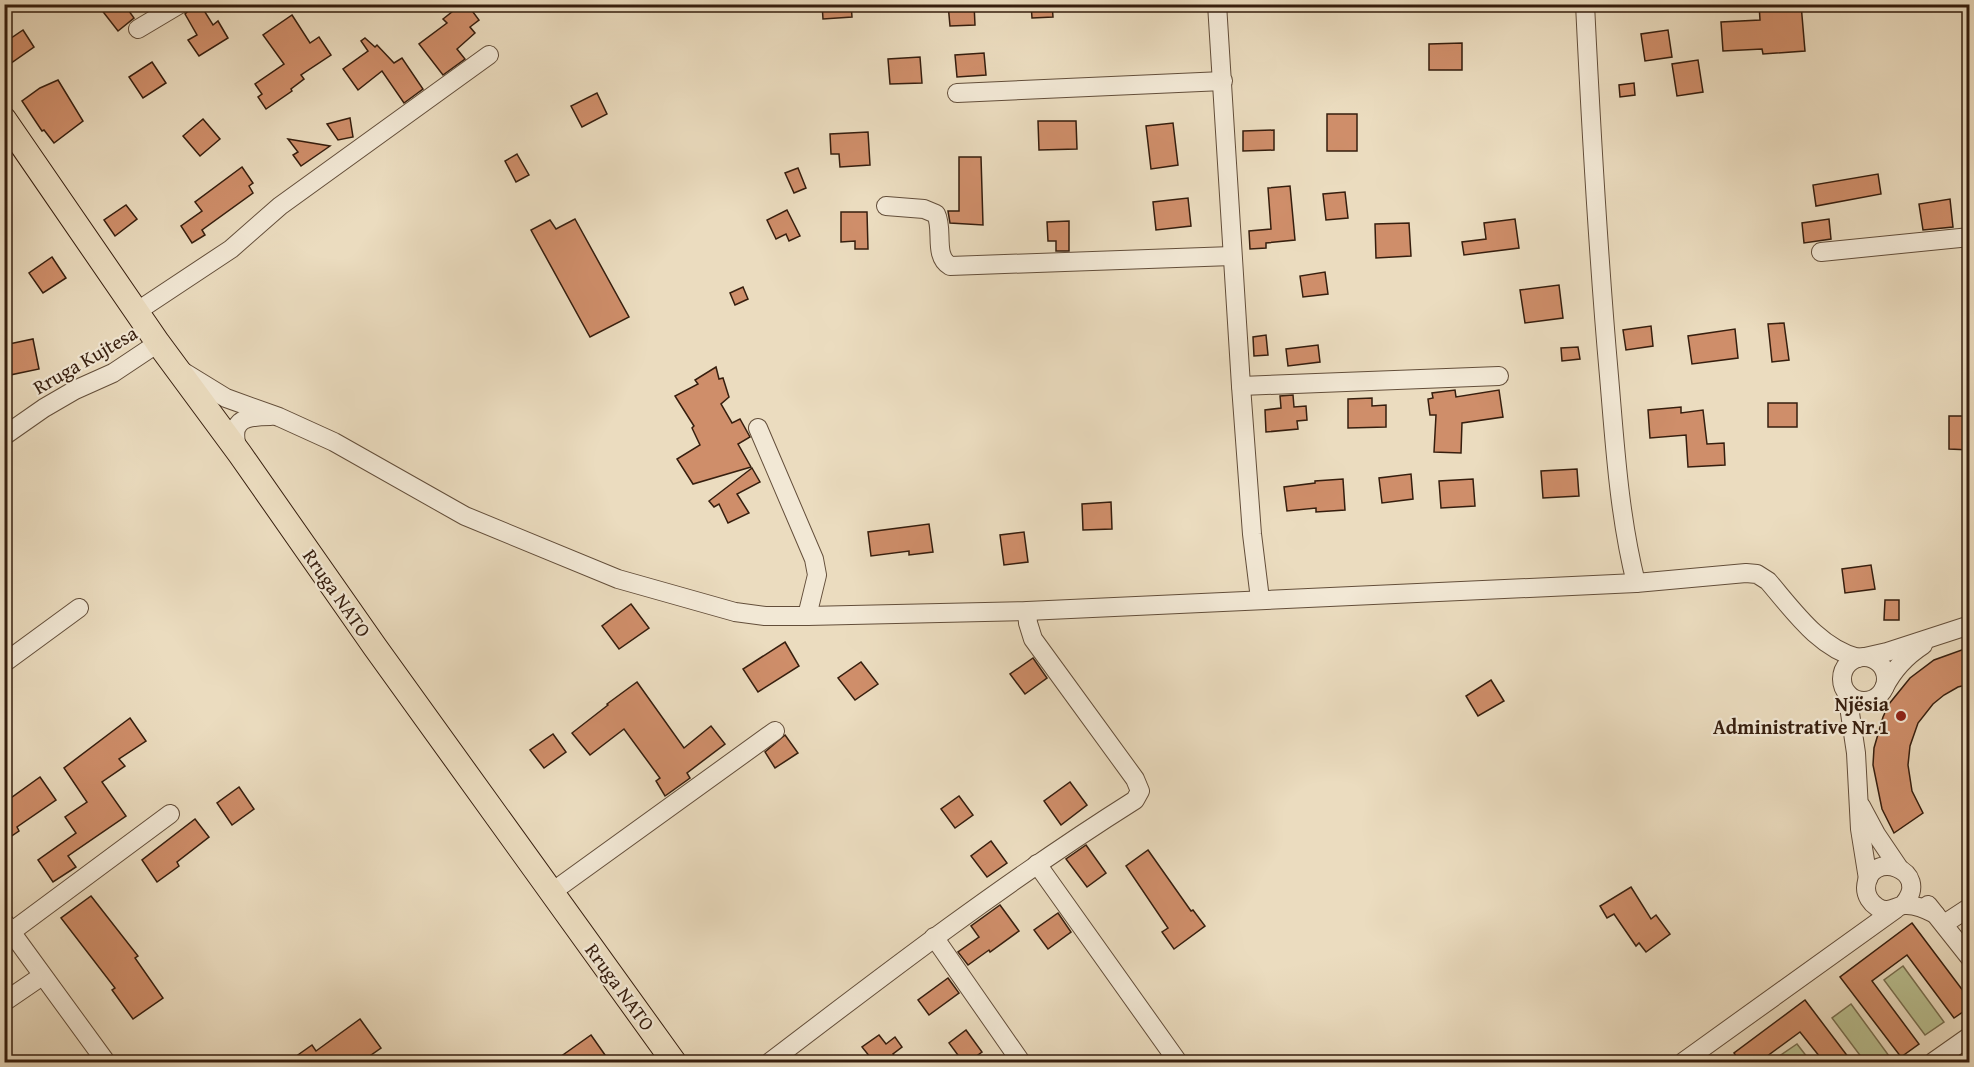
<svg xmlns="http://www.w3.org/2000/svg" width="1974" height="1067" font-family="'Gentium Book Plus',serif">
  <style>
    .green { fill: #b9c091; stroke: #786f50; stroke-width: 1.5 }
    .building { fill: #cf8e6a; stroke: #361e0e; stroke-width: 1.5 }
    .lines { fill: none; stroke-linecap: round; stroke-linejoin: round }
    .minor-casing { stroke: #634e3a; stroke-width: 20 }
    .major-casing { stroke: #361e0e; stroke-width: 26 }
    .minor { stroke: #f2e8d5; stroke-width: 18 }
    .major { stroke: #ebdcbf; stroke-width: 24 }
    .poi-dot { fill: #8f2418; stroke: #f2e8d5; stroke-width: 2 }
    .labels { text-anchor: middle; stroke-width: 4.5; stroke-linejoin: round; paint-order: stroke }
    .street-label { font-size: 20px; fill: #361e0e; stroke: #f2e8d5 }
    .poi-label { font-size: 20px; font-weight: bold; fill: #361e0e; stroke: #f2e8d5; text-anchor: end }
  </style>
  <rect width="100%" height="100%" fill="#ebdcbf"/>
  <filter id="stains"><feTurbulence type="fractalNoise" baseFrequency=".00333" numOctaves="4"/><feColorMatrix values="0 0 0 0 .2 0 0 0 0 .09 0 0 0 0 .02 0 0 0 .5 -.17"/></filter>
  <radialGradient id="worn" r=".72"><stop offset=".6" stop-color="#630" stop-opacity="0"/><stop offset="1" stop-color="#630" stop-opacity=".3"/></radialGradient>
  <g class="green">
    <path d="M1903 966 1944 1022 1925 1035 1884 980Z"/>
    <path d="M1851 1004 1892 1060 1889 1062H1865L1832 1018Z"/>
    <path d="M1797 1044 1811 1062H1782L1778 1057Z"/>
  </g>
  <g class="building">
    <path d="M97 4H124L134 18 118 31Z"/>
    <path d="M191 4H200L213 25 218 21 228 38 199 56 188 40 197 35 185 14 189 10Z"/>
    <path d="M462 4H467L479 20 470 27 475 33 457 49 465 59 443 75 419 44 447 23 443 19Z"/>
    <path d="M822 4H851L852 17 823 19Z"/>
    <path d="M948 4H974L975 25 950 26Z"/>
    <path d="M1031 4H1052L1053 17 1032 18Z"/>
    <path d="M1759 4H1801L1805 51 1763 54 1762 49 1723 51 1721 22 1760 20Z"/>
    <path d="M292 15 310 43 319 37 331 55 301 75 304 79 291 89 292 91 266 109 258 97 262 94 255 84 284 64 263 35Z"/>
    <path d="M23 30 34 47 4 68V43Z"/>
    <path d="M1668 30 1672 57 1645 61 1641 34Z"/>
    <path d="M365 38 375 47 377 45 394 63 402 58 423 89 404 103 382 71 358 90 343 69 368 51 361 41Z"/>
    <path d="M1462 43V70H1429V44Z"/>
    <path d="M984 53 986 75 957 77 955 55Z"/>
    <path d="M920 57 922 83 890 84 888 59Z"/>
    <path d="M1698 60 1703 92 1677 96 1672 64Z"/>
    <path d="M152 62 166 83 143 98 129 77Z"/>
    <path d="M58 80 83 121 54 143 44 130 42 131 22 101 40 88Z"/>
    <path d="M1634 83 1635 95 1620 97 1619 85Z"/>
    <path d="M597 93 607 114 582 127 571 106Z"/>
    <rect x="1327" y="114" width="30" height="37"/>
    <path d="M350 118 353 137 338 140 327 124Z"/>
    <path d="M203 119 220 139 200 156 183 136Z"/>
    <path d="M1038 121H1076L1077 149 1039 150Z"/>
    <path d="M1173 123 1178 165 1151 169 1146 126Z"/>
    <path d="M1274 130V150L1243 151V131Z"/>
    <path d="M868 132 870 165 840 167 839 154H831L830 134Z"/>
    <path d="M288 139 330 146 301 166 293 155 298 152Z"/>
    <path d="M517 154 529 175 516 182 505 161Z"/>
    <path d="M959 157H981L983 225 950 223 948 211H959Z"/>
    <path d="M242 167 253 183 249 186 253 193 202 230 205 235 192 243 181 226 202 211 195 202Z"/>
    <path d="M798 168 806 188 794 193 785 173Z"/>
    <path d="M1878 174 1881 194 1816 206 1813 185Z"/>
    <path d="M1290 186 1295 240 1266 243V248L1250 249 1249 231 1271 229 1268 188Z"/>
    <path d="M1345 192 1348 218 1326 220 1323 194Z"/>
    <path d="M1188 198 1191 226 1156 230 1153 202Z"/>
    <path d="M1950 199 1953 227 1923 230 1919 204Z"/>
    <path d="M126 205 137 219 115 236 104 220Z"/>
    <path d="M787 210 800 236 789 241 786 234 776 239 767 220Z"/>
    <path d="M841 212H867L868 249H855V241L841 242Z"/>
    <path d="M575 219 629 317 590 337 531 230 550 220 556 229Z"/>
    <path d="M1515 219 1519 248 1464 255 1462 242 1486 239 1484 223Z"/>
    <path d="M1829 219 1831 239 1804 243 1802 223Z"/>
    <path d="M1069 221V251H1056V241H1048L1047 222Z"/>
    <path d="M1409 223 1411 256 1376 258 1375 224Z"/>
    <path d="M52 257 66 278 43 293 29 273Z"/>
    <path d="M1325 272 1328 294 1303 297 1300 276Z"/>
    <path d="M1559 285 1563 318 1525 323 1520 290Z"/>
    <path d="M743 287 748 299 735 305 730 293Z"/>
    <path d="M1784 323 1789 360 1772 362 1768 324Z"/>
    <path d="M1651 326 1653 346 1626 350 1623 330Z"/>
    <path d="M1735 329 1738 358 1692 364 1688 336Z"/>
    <path d="M1266 335 1268 355 1254 356 1253 337Z"/>
    <path d="M33 339 39 369 10 375 4 345Z"/>
    <path d="M1318 345 1320 362 1288 366 1286 349Z"/>
    <path d="M1578 347 1580 359 1562 361 1561 348Z"/>
    <path d="M716 367 719 379 723 378 729 397 721 404 732 423 740 419 750 437 738 444 751 467 693 484 677 459 700 445 692 428 694 426 675 396 698 384 695 380Z"/>
    <path d="M1455 390 1456 397 1499 390 1503 417 1462 423 1461 453 1434 452 1436 415H1430L1428 399 1433 398 1432 393Z"/>
    <path d="M1293 395 1294 407 1306 406 1307 420 1297 421 1298 429 1266 432 1265 410 1281 408 1280 396Z"/>
    <path d="M1372 398V406L1386 405V427L1348 428V399Z"/>
    <rect x="1768" y="403" width="29" height="24"/>
    <path d="M1681 407V413L1703 410 1707 444 1724 443 1725 465 1688 467 1686 435 1650 438 1648 410Z"/>
    <path d="M1949 416H1970V450L1949 449Z"/>
    <path d="M752 468 760 482 737 494 749 513 728 523 719 504 714 507 709 501Z"/>
    <path d="M1577 469 1579 496 1543 498 1541 471Z"/>
    <path d="M1411 474 1413 499 1382 503 1379 478Z"/>
    <path d="M1343 479 1345 510 1316 512V508L1287 511 1284 487 1315 483V481Z"/>
    <path d="M1473 479 1475 506 1441 508 1439 481Z"/>
    <path d="M1111 502 1112 529 1083 530 1082 504Z"/>
    <path d="M929 524 933 552 909 555V551L871 556 868 532Z"/>
    <path d="M1024 532 1028 562 1004 565 1000 535Z"/>
    <path d="M1871 565 1875 589 1845 593 1842 569Z"/>
    <path d="M1885 600H1899V620H1884Z"/>
    <path d="M631 604 649 628 619 649 602 626Z"/>
    <path d="M785 642 799 666 758 692 743 669Z"/>
    <path d="M1970 647V684L1958 687 1944 695 1933 704 1918 723 1910 746 1908 765 1912 791 1923 813 1894 833 1882 809 1873 765 1874 748 1883 717 1889 704 1910 678 1934 660Z"/>
    <path d="M1033 658 1047 678 1025 694 1010 674Z"/>
    <path d="M861 662 878 684 855 700 838 678Z"/>
    <path d="M1491 680 1504 701 1478 716 1466 696Z"/>
    <path d="M637 682 684 748 711 726 725 744 687 773 690 778 665 796 656 781 660 778 624 729 590 755 572 733 608 705 607 704Z"/>
    <path d="M130 718 146 741 119 759 125 766 102 782 126 816 68 856 76 867 53 882 38 860 76 833 65 817 87 802 64 768Z"/>
    <path d="M553 734 566 752 544 768 530 750Z"/>
    <path d="M785 735 798 753 775 768 765 752Z"/>
    <path d="M40 777 56 800 17 827 19 831 4 841V803Z"/>
    <path d="M1070 782 1087 805 1061 825 1044 801Z"/>
    <path d="M239 787 254 809 232 825 217 803Z"/>
    <path d="M959 796 973 815 955 828 941 809Z"/>
    <path d="M195 819 209 837 177 862 179 866 157 882 142 860Z"/>
    <path d="M991 841 1007 863 987 877 971 856Z"/>
    <path d="M1086 845 1106 873 1087 887 1066 859Z"/>
    <path d="M1148 850 1191 911 1193 910 1205 926 1174 949 1162 932 1168 928 1126 866Z"/>
    <path d="M1631 887 1651 919 1656 915 1670 934 1646 952 1639 943 1636 946 1614 914 1607 918 1600 906Z"/>
    <path d="M91 896 138 956 135 958 163 998 133 1019 112 990 115 988 61 918Z"/>
    <path d="M1000 905 1019 931 990 952 989 950 968 965 958 952 979 937 971 926Z"/>
    <path d="M1058 913 1071 932 1048 949 1034 930Z"/>
    <path d="M1912 923 1970 1000V1007L1954 1018 1907 955 1872 981 1919 1044 1901 1057 1840 977Z"/>
    <path d="M948 978 959 993 929 1015 918 1000Z"/>
    <path d="M1805 1000 1852 1062H1824L1800 1032 1759 1062H1740L1734 1053Z"/>
    <path d="M360 1019 381 1048 361 1062H288L312 1045 316 1051Z"/>
    <path d="M966 1030 982 1052 968 1062H963L949 1043Z"/>
    <path d="M591 1035 610 1062H553Z"/>
    <path d="M879 1035 886 1044 895 1037 902 1047 893 1054 895 1057 888 1062H874L862 1047Z"/>
  </g>
  <g class="lines">
    <g class="minor-casing">
      <g id="minor">
        <path d="M1217 4 1241 386 1252 534 1260 599"/>
        <path d="M1585 4C1591 128 1598 253 1609 376 1615 446 1619 515 1636 583"/>
        <path d="M138 29 180 4"/>
        <path d="M957 93 1223 81"/>
        <path d="M886 206 924 209 936 214C944 230 933 256 950 266L1232 256"/>
        <path d="M1821 252 1970 237"/>
        <path d="M136 312 231 249 280 206 489 55"/>
        <path d="M182 371 226 398 279 417 334 442 465 516 618 579 735 612 765 616H807L1027 611 1636 583 1746 573 1757 574 1768 581C1793 610 1819 648 1858 658"/>
        <path d="M1241 386 1499 376"/>
        <path d="M758 428 814 559 817 575 807 616"/>
        <path d="M4 436 44 408 75 390 113 373 158 343"/>
        <path d="M239 453C228 421 242 416 271 416"/>
        <path d="M1865 657 1887 652 1970 625"/>
        <circle cx="1864" cy="679" r="22"/>
        <path d="M4 663 79 608"/>
        <path d="M1884 688C1893 670 1906 656 1923 645"/>
        <path d="M1847 693 1856 753 1860 829 1868 879"/>
        <path d="M1861 806 1876 834 1899 868"/>
        <path d="M1037 864 1178 1062"/>
        <path d="M552 892 775 731"/>
        <path d="M1903 905C1934 870 1868 847 1866 888 1866 896 1871 903 1877 907 1888 914 1894 907 1904 905 1915 904 1926 909 1935 914"/>
        <path d="M1928 905 1970 958"/>
        <path d="M4 922 106 1062"/>
        <path d="M1944 924 1970 907"/>
        <path d="M11 932 170 814"/>
        <path d="M934 937 1021 1062"/>
        <path d="M4 1002 42 976"/>
        <path d="M770 1062C889 971 1008 880 1135 800L1140 791 1135 779 1033 639 1028 623 1027 611"/>
        <path d="M1683 1062 1896 909"/>
        <path d="M1933 1062 1970 1036"/>
      </g>
    </g>
    <g class="major-casing">
      <path id="major" d="M4 119 158 343 240 454 375 647 674 1062"/>
    </g>
    <use href="#minor" class="minor"/>
    <use href="#major" class="major"/>
  </g>
  <circle class="poi-dot" cx="1901" cy="716" r="6"/>
  <g class="labels">
    <g class="street-label">
      <text transform="translate(85 360) rotate(-30)" y="7">Rruga Kujtesa</text>
      <text transform="translate(337 593) rotate(55)" y="7">Rruga NATO</text>
      <text transform="translate(620 987) rotate(54)" y="7">Rruga NATO</text>
    </g>
    <g class="poi-label">
      <text x="1889" y="711">Njësia<tspan x="1889" dy="23">Administrative Nr.1</tspan></text>
    </g>
  </g>
  <rect width="1974" height="1067" fill="none" stroke="#ebdcbf" stroke-width="24"/>
  <rect x="6" y="6" width="1962" height="1055" fill="none" stroke="#361e0e" stroke-width="3"/>
  <rect x="12" y="12" width="1950" height="1043" fill="none" stroke="#361e0e" stroke-width="1.5"/>
  <rect width="100%" height="100%" filter="url(#stains)"/>
  <rect width="100%" height="100%" fill="url(#worn)"/>
</svg>
